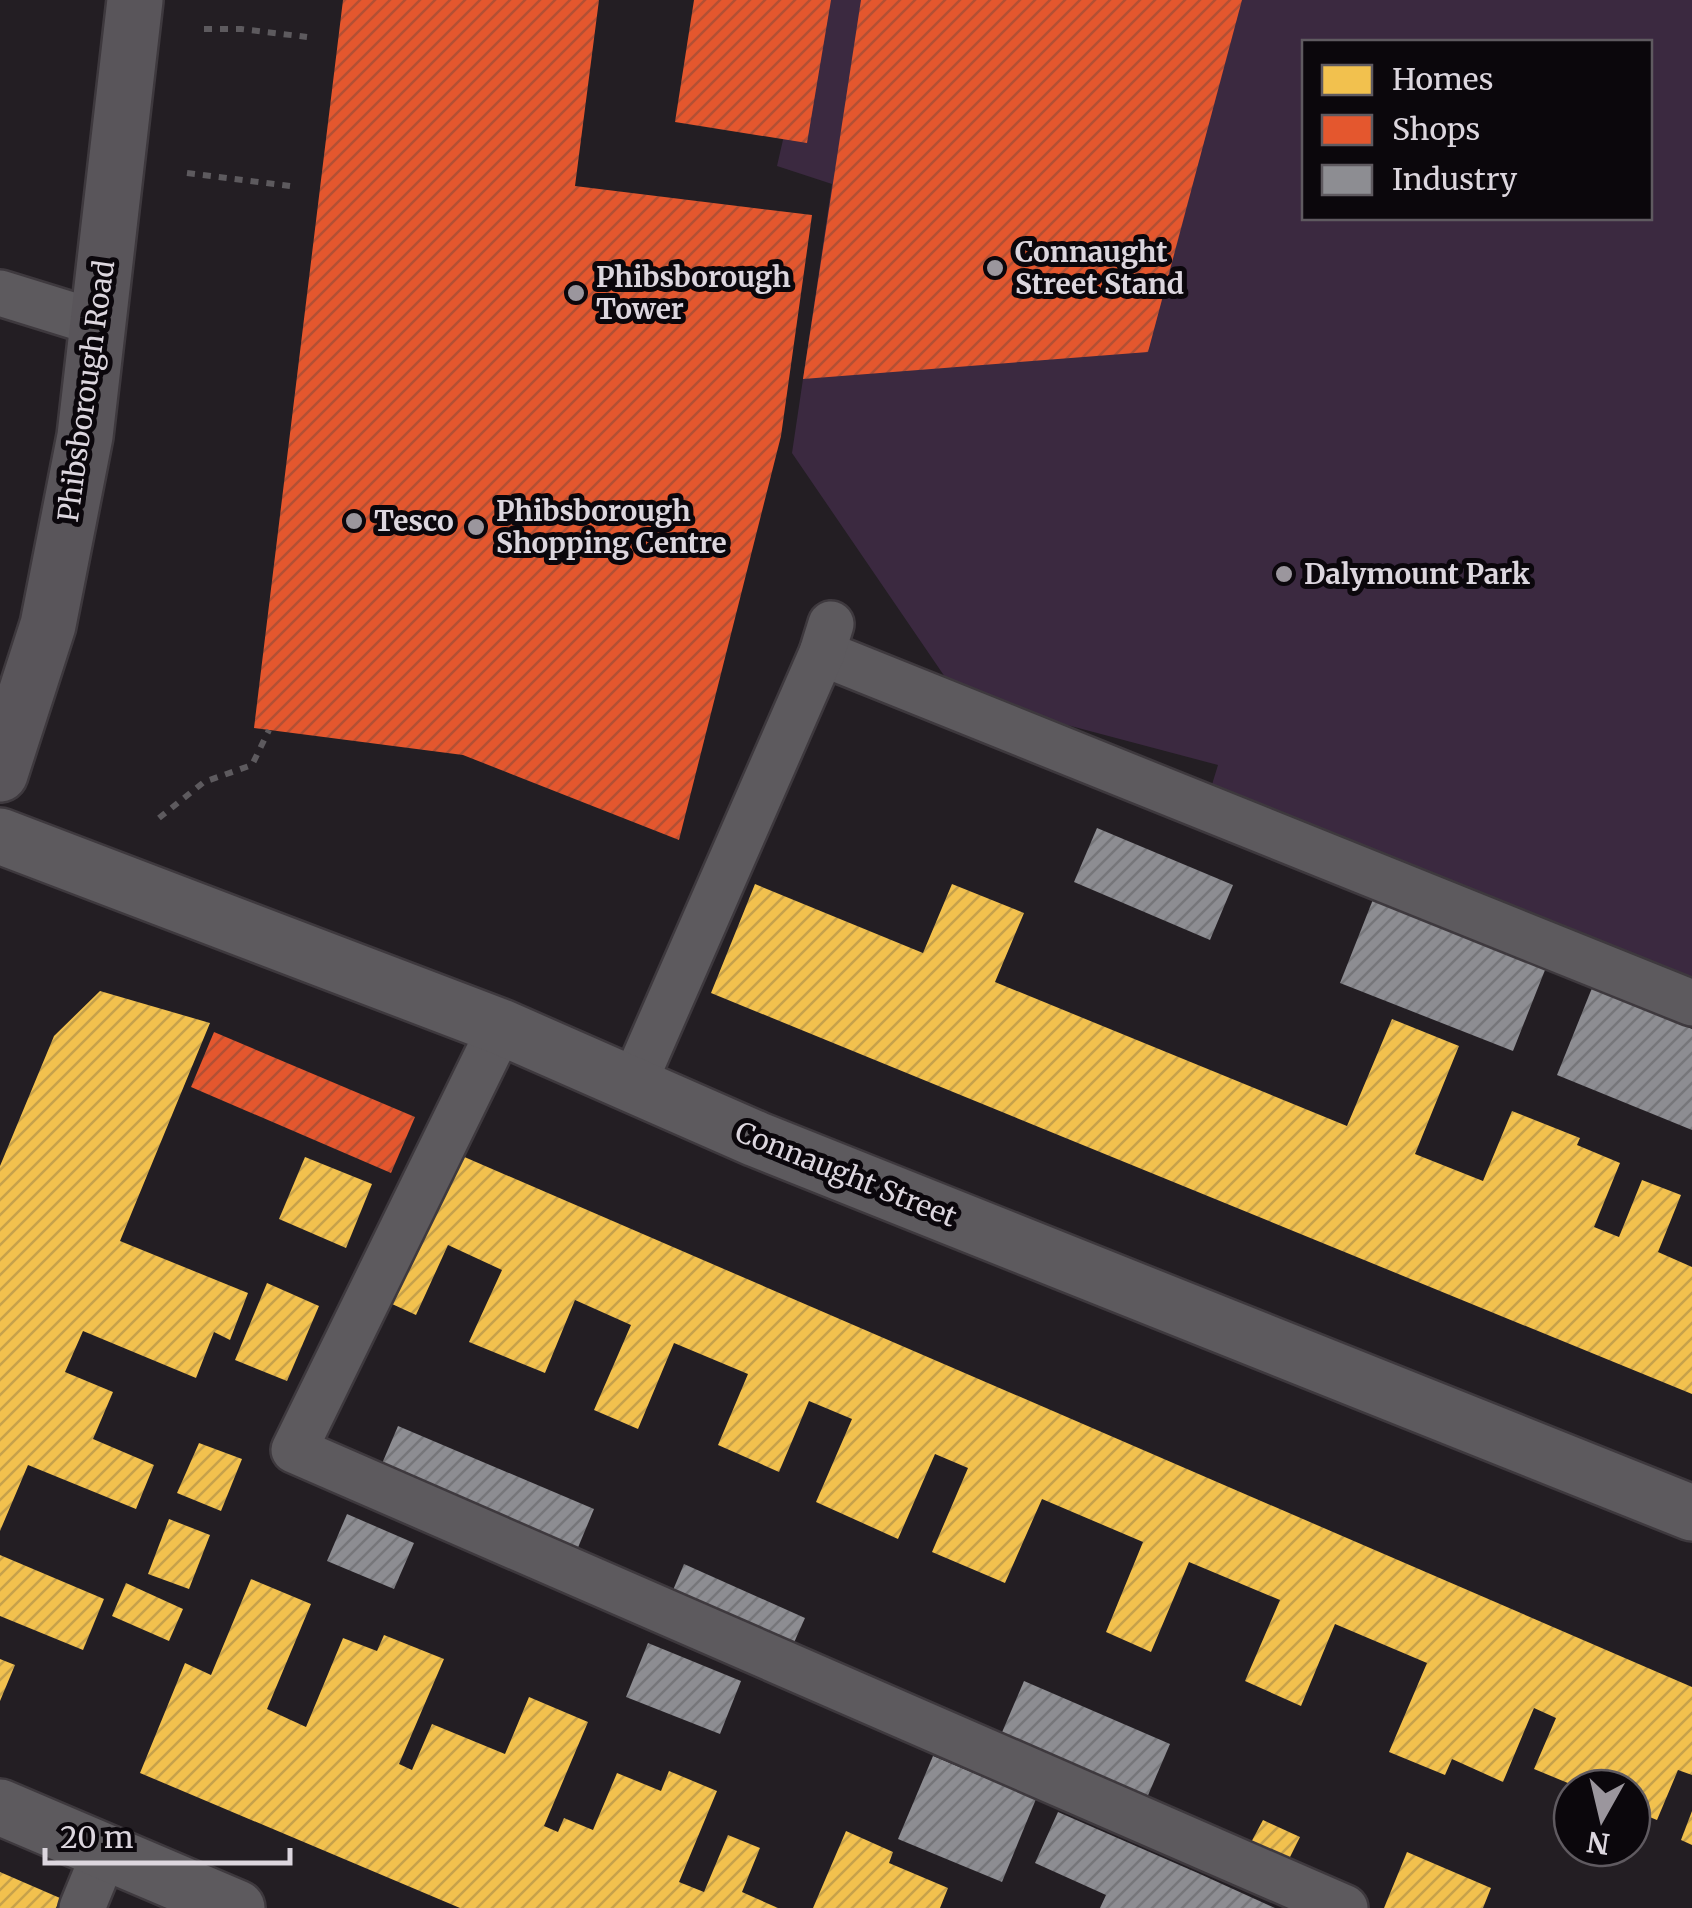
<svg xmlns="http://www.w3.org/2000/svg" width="1692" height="1908" font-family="Merriweather,serif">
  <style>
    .grass { fill: #3b2940; fill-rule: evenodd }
    .homes { fill: url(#homes-hatch) }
    .shops { fill: url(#shops-hatch) }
    .industry { fill: url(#industry-hatch) }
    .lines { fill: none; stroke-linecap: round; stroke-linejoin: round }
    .service-casing { stroke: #3e393e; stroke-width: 50 }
    .minor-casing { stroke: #3e393e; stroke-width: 60 }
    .tertiary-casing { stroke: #3e393e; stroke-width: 60 }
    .secondary-casing { stroke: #3e393e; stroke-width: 60 }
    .path { stroke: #5d5a5e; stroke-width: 6; stroke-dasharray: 8 8; stroke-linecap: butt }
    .service { stroke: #5d5a5e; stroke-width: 45 }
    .minor { stroke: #5d5a5e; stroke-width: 55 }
    .tertiary { stroke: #5d5a5e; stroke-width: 55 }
    .secondary { stroke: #59555a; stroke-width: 55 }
    .poi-dot { fill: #9b969d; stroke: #0b070c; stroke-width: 4 }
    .labels { text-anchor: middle; stroke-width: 10; stroke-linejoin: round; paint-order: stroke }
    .poi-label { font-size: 28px; font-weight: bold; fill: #dcd6de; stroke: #0b070c; text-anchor: start }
    .street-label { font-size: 28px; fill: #dcd6de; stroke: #0b070c }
  </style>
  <defs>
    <pattern id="homes-hatch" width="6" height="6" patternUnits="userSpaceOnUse" patternTransform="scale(2.5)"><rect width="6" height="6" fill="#f2c14e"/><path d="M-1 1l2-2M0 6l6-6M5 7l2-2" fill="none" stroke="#c6a14b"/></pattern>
    <pattern id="shops-hatch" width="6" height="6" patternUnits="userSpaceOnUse" patternTransform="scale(2.5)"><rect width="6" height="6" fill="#e4572e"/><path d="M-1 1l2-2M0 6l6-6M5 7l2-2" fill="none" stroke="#b35034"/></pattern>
    <pattern id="industry-hatch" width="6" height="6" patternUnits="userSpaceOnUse" patternTransform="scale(2.5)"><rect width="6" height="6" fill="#8d8d92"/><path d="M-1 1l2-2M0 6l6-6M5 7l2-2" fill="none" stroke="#76767a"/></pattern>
  </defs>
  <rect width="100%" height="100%" fill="#231e23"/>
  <path class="grass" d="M815 0H1692V994L1210 791 1218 765 958 696 792 453 832 184 777 166ZM1304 42H1650V218H1304Z"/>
  <g class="homes">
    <path d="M755 884 923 953 952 884 1024 913 995 982 1347 1126 1392 1019 1459 1046 1415 1154 1483 1181 1512 1111 1580 1138 1577 1145 1620 1163 1594 1227 1619 1237 1642 1180 1681 1195 1658 1252 1692 1267V1394L711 993Z"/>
    <path d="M100 991 210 1023 120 1241 248 1293 230 1340 214 1332 196 1378 83 1331 65 1372 113 1392 93 1439 154 1465 136 1509 28 1465 0 1531V1166L54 1036Z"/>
    <path d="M446 1149 1692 1687V1775L1678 1770 1657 1820 1632 1810V1788H1580L1534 1769 1556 1718 1534 1708 1503 1782 1452 1759 1445 1775 1389 1752 1427 1663 1335 1624 1301 1706 1245 1681 1280 1600 1189 1562 1151 1652 1106 1632 1143 1542 1042 1499 1005 1583 932 1552 968 1468 935 1454 898 1539 816 1502 852 1419 809 1401 779 1472 718 1445 748 1374 674 1343 638 1429 594 1410 631 1325 575 1300 545 1373 469 1342 502 1270 448 1245 416 1315 379 1298Z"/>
    <path d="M305 1157 372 1184 346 1248 279 1219Z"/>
    <path d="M267 1283 319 1306 287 1381 235 1360Z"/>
    <path d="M199 1443 242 1459 221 1511 177 1493Z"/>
    <path d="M169 1519 210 1535 189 1589 148 1574Z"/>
    <path d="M0 1555 104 1599 83 1650 0 1616Z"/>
    <path d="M251 1579 311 1604 267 1709 306 1727 343 1638 377 1651 384 1635 444 1659 399 1764 412 1770 432 1724 505 1754 529 1697 588 1722 544 1826 558 1832 564 1818 593 1830 617 1773 661 1791 669 1771 717 1791 679 1882 704 1892 728 1835 760 1848 742 1892 778 1908H460L140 1773 185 1663 211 1675Z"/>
    <path d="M126 1583 183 1609 169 1641 112 1616Z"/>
    <path d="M0 1659 15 1665 0 1701Z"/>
    <path d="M1692 1811V1845L1681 1840Z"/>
    <path d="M1263 1820 1300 1837 1284 1869 1247 1850Z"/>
    <path d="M846 1831 893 1852 889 1863 948 1888 940 1908H813Z"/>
    <path d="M1407 1852 1491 1888 1483 1908H1384Z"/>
    <path d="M0 1872 60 1898 56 1908H0Z"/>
  </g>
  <g class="shops">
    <path d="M343 0H599L575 186 812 215 781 436 679 840 463 755 254 728Z"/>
    <path d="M694 0H831L807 143 675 122Z"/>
    <path d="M861 0H1242L1148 352 803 379Z"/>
    <path d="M214 1032 415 1117 391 1173 191 1087Z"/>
  </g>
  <g class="industry">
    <path d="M1097 828 1233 885 1210 940 1074 882Z"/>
    <path d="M1374 897 1547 965 1513 1051 1340 983Z"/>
    <path d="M1592 988 1692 1029V1130L1557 1075Z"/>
    <path d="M398 1426 594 1509 572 1562 375 1480Z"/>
    <path d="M347 1514 414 1543 394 1589 327 1561Z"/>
    <path d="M684 1564 805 1618 788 1656 668 1602Z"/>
    <path d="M648 1643 741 1681 720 1734 626 1697Z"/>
    <path d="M1024 1681 1170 1744 1143 1807 997 1744Z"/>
    <path d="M933 1756 1036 1799 1002 1882 898 1839Z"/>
    <path d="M1058 1812 1200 1874 1275 1908H1100L1106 1895 1035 1863Z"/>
  </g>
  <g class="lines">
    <g class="service-casing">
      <g id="service">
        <path d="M0 293 97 323"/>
        <path d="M822 653 1692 1003"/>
        <path d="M501 1027 294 1450 1345 1908"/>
        <path d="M633 1085 822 653 831 624"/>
        <path d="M82 1908 105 1852"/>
      </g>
    </g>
    <g class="minor-casing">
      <path id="minor" d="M0 1807 237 1908"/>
    </g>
    <g class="tertiary-casing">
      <path id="tertiary" d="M0 836 501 1027 756 1139 1692 1513"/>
    </g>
    <g class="secondary-casing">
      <path id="secondary" d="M0 774 48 625 85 436 135 0"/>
    </g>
    <g class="path">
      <path d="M204 29H241L307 37"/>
      <path d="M187 173 290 186"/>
      <path d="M159 818 204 782 252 765 269 730"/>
    </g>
    <use href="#service" class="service"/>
    <use href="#minor" class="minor"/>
    <use href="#tertiary" class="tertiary"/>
    <use href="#secondary" class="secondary"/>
  </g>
  <g class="poi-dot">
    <circle cx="995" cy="268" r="10"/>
    <circle cx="576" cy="293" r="10"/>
    <circle cx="354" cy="521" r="10"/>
    <circle cx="476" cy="527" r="10"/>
    <circle cx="1284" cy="574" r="10"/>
  </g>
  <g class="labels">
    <g class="poi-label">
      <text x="1015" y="262">Connaught<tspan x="1015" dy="32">Street Stand</tspan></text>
      <text x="596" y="287">Phibsborough<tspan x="596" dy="32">Tower</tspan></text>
      <text x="496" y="521">Phibsborough<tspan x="496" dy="32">Shopping Centre</tspan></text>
      <text x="374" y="531">Tesco</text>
      <text x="1304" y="584">Dalymount Park</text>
    </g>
    <g class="street-label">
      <text transform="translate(86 391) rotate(-82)" y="10">Phibsborough Road</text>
      <text transform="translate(846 1174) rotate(22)" y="10">Connaught Street</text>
    </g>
  </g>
  <rect x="1302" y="40" width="350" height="180" fill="#0b070c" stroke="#5f5a60" stroke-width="2.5"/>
  <rect x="1322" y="65" width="50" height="30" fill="#f2c14e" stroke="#5f5a60" stroke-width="2.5"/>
  <text x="1392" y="90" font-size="30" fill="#dcd6de">Homes</text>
  <rect x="1322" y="115" width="50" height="30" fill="#e4572e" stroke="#5f5a60" stroke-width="2.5"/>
  <text x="1392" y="140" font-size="30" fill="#dcd6de">Shops</text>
  <rect x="1322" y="165" width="50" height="30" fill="#8d8d92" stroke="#5f5a60" stroke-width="2.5"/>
  <text x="1392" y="190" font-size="30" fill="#dcd6de">Industry</text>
  <g transform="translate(1602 1818) rotate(188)"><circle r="48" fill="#0b070c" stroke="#5f5a60" stroke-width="2.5"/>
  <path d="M0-8L18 38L0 25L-18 38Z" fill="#9b969d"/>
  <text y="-15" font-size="28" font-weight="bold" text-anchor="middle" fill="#dcd6de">N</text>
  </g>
  <path d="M45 1848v15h245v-15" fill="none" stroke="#dcd6de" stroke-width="5"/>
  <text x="60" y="1848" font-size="30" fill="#dcd6de" stroke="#0b070c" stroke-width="8" paint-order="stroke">20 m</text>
</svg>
